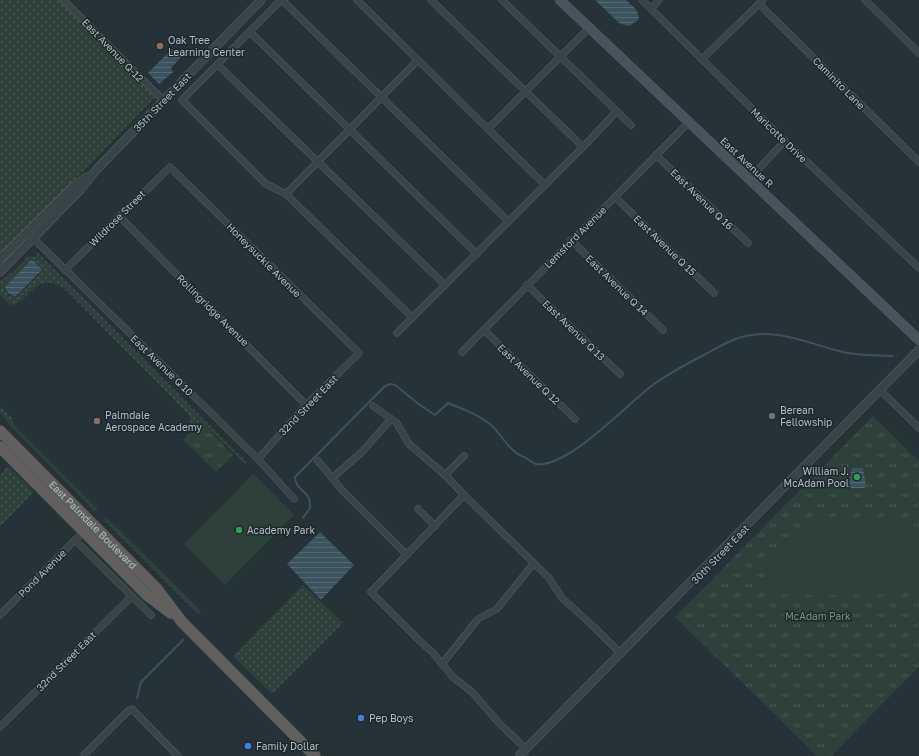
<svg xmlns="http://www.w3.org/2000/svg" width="919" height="756" font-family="'Golos Text',sans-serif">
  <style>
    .grass { fill: url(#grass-dots); fill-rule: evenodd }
    .park { fill: url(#park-tufts) }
    .pitch { fill: #2d4039 }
    .water { fill: url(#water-rules) }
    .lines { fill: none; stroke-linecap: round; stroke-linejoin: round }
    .stream { stroke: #3b535d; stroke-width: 2 }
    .minor-casing { stroke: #566166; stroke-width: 7 }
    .tertiary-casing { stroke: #566166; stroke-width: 9 }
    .secondary-casing { stroke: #566166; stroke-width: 10 }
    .trunk-casing { stroke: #434e53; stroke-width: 12 }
    .minor { stroke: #384448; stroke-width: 6 }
    .tertiary { stroke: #384448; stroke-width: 8 }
    .secondary { stroke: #47545b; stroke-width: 9 }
    .trunk { stroke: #62605f; stroke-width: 11 }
    .education-dot { fill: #8d6e63; stroke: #1d282d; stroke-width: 1.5 }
    .worship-dot { fill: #6b7280; stroke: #1d282d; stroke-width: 1.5 }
    .leisure-dot { fill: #2e9e5b; stroke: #1d282d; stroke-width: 1.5 }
    .shop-dot { fill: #3f7fe0; stroke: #1d282d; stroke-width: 1.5 }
    .labels { text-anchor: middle; stroke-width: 3; stroke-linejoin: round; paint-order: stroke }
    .poi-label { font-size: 10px; fill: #b3bfc4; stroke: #1d282d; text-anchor: start }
    .street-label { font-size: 10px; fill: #b3bfc4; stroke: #1d282d }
    .park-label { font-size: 10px; fill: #779774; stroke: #1d282d }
  </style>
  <defs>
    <pattern id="grass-dots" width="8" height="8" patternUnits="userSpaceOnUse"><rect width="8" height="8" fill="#2d4039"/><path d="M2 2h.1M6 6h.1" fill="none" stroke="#495a54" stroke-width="1.8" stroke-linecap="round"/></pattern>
    <pattern id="park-tufts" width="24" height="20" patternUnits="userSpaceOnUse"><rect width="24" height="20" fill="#2d4039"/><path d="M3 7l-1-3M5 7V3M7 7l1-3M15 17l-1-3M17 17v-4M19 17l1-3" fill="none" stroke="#495a54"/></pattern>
    <pattern id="water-rules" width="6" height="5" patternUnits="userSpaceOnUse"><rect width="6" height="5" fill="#3b535d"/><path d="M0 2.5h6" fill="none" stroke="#556a73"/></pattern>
  </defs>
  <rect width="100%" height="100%" fill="#253237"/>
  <g class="grass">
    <path d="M0 0H69L160 92 0 257Z"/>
    <path d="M38 253 246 462V465L200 421 194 427 190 423V416L64 288C35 272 34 296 14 305L9 304 0 295V281L15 270 28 256 35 257ZM32 259 43 271 15 298 8 295 4 288Z"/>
    <path d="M0 406 11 417 15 426 98 509 95 511 8 423 0 413Z"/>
    <path d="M8 466 34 492 0 527V475Z"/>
    <path d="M105 516 201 611 198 614 103 519Z"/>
    <path d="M303 585 343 623 272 694 233 656Z"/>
  </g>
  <g class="park">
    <path d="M873 416 919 461V667L831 756H817L675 617Z"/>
    <path d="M201 422 233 455 216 472 183 440Z"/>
  </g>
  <g class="pitch">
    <path d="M253 474 294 515 225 585 184 544Z"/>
    <path d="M850 517 851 596 766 593C764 557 787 527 822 518 831 516 841 517 850 517Z"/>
    <path d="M853 517C876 517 903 519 919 539V590L855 596Z"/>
  </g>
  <g class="water">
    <path d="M595 0H626L636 9 639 17 638 20 629 26 621 24 616 20Z"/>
    <path d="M172 49 181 57 171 68 173 72 159 84 148 73Z"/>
    <path d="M32 259 42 270 15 297 8 293 5 287Z"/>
    <path d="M852 468H863L866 486 864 488H851L849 486Z"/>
    <path d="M320 532 354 565 321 600 287 564Z"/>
  </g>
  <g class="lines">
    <g class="stream">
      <path d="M303 518 310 508C310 504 310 501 309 498 304 490 295 487 295 477L385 386 390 384 395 385 420 405 435 415 448 403C463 409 479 415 491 425 500 433 506 445 515 452 518 455 522 456 526 458 529 460 533 463 536 464 568 469 629 402 654 384 668 374 683 366 698 358 710 352 721 345 733 340 770 325 804 342 839 351 856 356 875 355 893 356"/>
      <path d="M137 698 141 682 183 640"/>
    </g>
    <g class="minor-casing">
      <g id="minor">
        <path d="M63 0 163 100"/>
        <path d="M281 0 182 100 266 184 286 194 412 317"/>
        <path d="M282 0 508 221"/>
        <path d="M357 0 545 185"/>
        <path d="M431 0 583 147"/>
        <path d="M502 0 631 125"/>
        <path d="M642 0 785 141 919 268"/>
        <path d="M865 0 919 53"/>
        <path d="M759 4 919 162"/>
        <path d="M651 9 659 0"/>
        <path d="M250 32 477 254"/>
        <path d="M702 59 763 0"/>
        <path d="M218 65 445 285"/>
        <path d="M488 129 589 28"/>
        <path d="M656 155 748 243"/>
        <path d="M749 179 785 141"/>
        <path d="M286 194 418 60"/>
        <path d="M615 197 714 293"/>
        <path d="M119 216 306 405"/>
        <path d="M31 236 258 459 294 499"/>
        <path d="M571 240 663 330"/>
        <path d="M65 270 170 167 359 353 306 405 258 459"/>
        <path d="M527 285 620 374"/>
        <path d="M484 330 575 419"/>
        <path d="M397 333 583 147 617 111"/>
        <path d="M462 352 689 122"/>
        <path d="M880 390 919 428"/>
        <path d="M373 406 396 422 409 444 445 475 464 495 549 578 562 598 593 626 621 654"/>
        <path d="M318 461 342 490 407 555"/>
        <path d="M445 475 464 456"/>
        <path d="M332 478 362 452 391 419"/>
        <path d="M464 495 371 592 420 641 433 653 454 678 472 692 499 723 526 749"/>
        <path d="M418 509 435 526"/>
        <path d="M75 540 151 615"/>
        <path d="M0 615 84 531"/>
        <path d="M442 664 478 619 497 609 533 564"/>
        <path d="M0 727 132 596"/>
        <path d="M83 756 128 711 132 709 178 756"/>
      </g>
    </g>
    <g class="tertiary-casing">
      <g id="tertiary">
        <path d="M0 259 74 186 86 177"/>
        <path d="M0 272 80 190 97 169 261 0"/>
        <path d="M519 756 919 350"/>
      </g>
    </g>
    <g class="secondary-casing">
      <path id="secondary" d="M560 0 919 340"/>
    </g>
    <g class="trunk-casing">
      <g id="trunk">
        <path id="s1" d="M0 431 157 589 182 622 315 756"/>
        <path d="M0 447 147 595 171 613"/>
      </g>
    </g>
    <use href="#minor" class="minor"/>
    <use href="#tertiary" class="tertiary"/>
    <use href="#secondary" class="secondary"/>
    <use href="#trunk" class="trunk"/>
  </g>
  <g class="education-dot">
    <circle cx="160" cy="46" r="4"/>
    <circle cx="97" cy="421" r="4"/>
  </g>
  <circle class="worship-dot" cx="772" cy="416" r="4"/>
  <g class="leisure-dot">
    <circle cx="857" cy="477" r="4"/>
    <circle cx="239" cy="530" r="4"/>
  </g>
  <g class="shop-dot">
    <circle cx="361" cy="718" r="4"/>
    <circle cx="248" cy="746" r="4"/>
  </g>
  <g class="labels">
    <g class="poi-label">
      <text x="168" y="44">Oak Tree<tspan x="168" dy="12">Learning Center</tspan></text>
      <text x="780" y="414">Berean<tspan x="780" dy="12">Fellowship</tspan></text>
      <text x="105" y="419">Palmdale<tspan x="105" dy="12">Aerospace Academy</tspan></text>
      <text x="849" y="475" text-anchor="end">William J.<tspan x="849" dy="12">McAdam Pool</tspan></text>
      <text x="247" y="534">Academy Park</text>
      <text x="369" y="722">Pep Boys</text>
      <text x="256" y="750">Family Dollar</text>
    </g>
    <g class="street-label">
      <text transform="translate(113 50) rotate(46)" y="4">East Avenue Q-12</text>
      <text transform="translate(839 83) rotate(45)" y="4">Caminito Lane</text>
      <text transform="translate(162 102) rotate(-46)" y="4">35th Street East</text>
      <text transform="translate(779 135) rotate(44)" y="4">Maricotte Drive</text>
      <text transform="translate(747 162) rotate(43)" y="4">East Avenue R</text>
      <text transform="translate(702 199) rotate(44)" y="4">East Avenue Q 16</text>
      <text transform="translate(117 218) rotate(-45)" y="4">Wildrose Street</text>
      <text transform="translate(575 237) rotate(-45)" y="4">Lemsford Avenue</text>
      <text transform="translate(665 245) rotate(44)" y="4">East Avenue Q 15</text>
      <text transform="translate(264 260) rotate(45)" y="4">Honeysuckle Avenue</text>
      <text transform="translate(617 285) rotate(44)" y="4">East Avenue Q 14</text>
      <text transform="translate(213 310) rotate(45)" y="4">Rollingridge Avenue</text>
      <text transform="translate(574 330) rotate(44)" y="4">East Avenue Q 13</text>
      <text transform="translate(162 365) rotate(44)" y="4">East Avenue Q 10</text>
      <text transform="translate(529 374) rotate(44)" y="4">East Avenue Q 12</text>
      <text transform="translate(308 405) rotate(-46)" y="4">32nd Street East</text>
      <text dy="4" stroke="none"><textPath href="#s1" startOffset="132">East Palmdale Boulevard</textPath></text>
      <text transform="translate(720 554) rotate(-46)" y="4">30th Street East</text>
      <text transform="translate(42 573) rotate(-45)" y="4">Pond Avenue</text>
      <text transform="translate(66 661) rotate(-45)" y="4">32nd Street East</text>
    </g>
    <g class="park-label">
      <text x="818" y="620">McAdam Park</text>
    </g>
  </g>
</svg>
